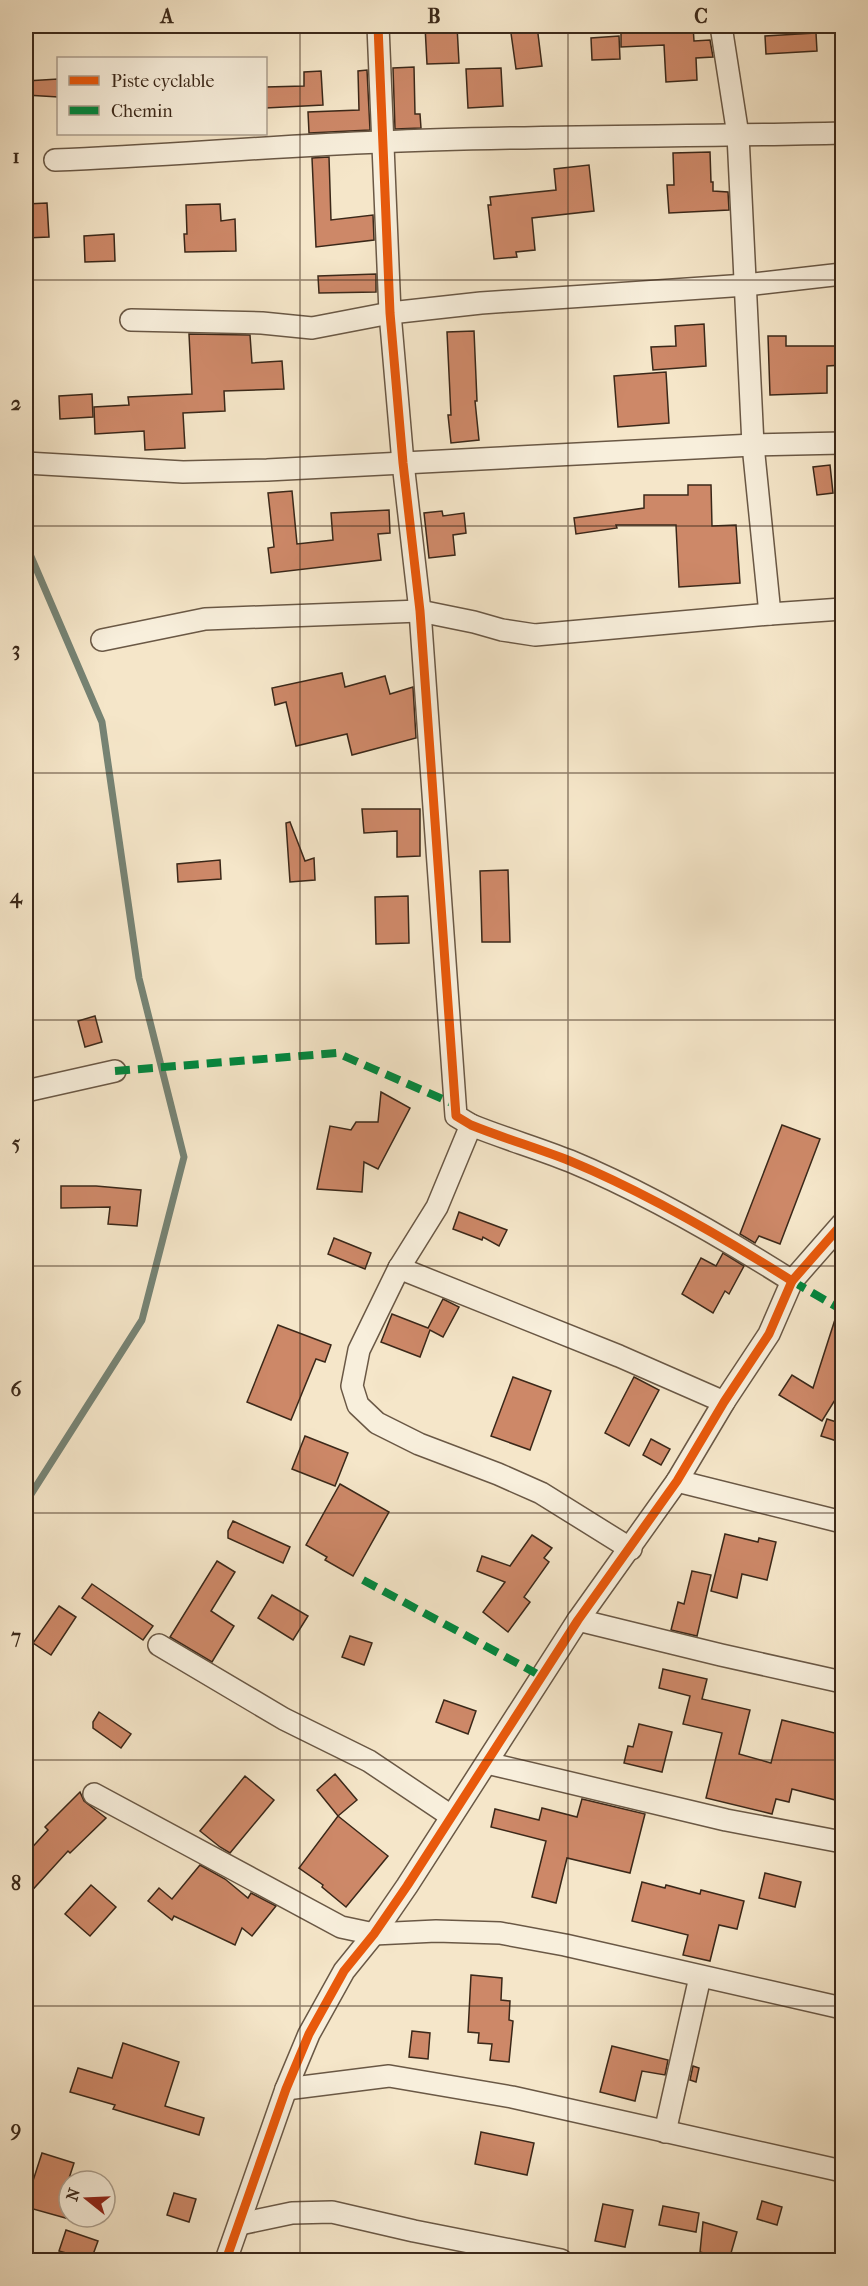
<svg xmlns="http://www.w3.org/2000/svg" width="868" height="2286" font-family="'IM FELL French Canon',serif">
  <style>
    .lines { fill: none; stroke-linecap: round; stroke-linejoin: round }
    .stream { stroke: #768374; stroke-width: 7 }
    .building { fill: #cd8868; stroke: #3b2819; stroke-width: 1.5 }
    .minor-casing { stroke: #6a5845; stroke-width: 24 }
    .minor { stroke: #f8efdc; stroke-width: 21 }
    .quiet { stroke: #00873e; stroke-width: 8; stroke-dasharray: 15 8; stroke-linecap: butt }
    .cycleway-casing { stroke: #f8efdc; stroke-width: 13 }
    .cycleway { stroke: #e8590c; stroke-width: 9 }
    .grid { fill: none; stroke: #3b2819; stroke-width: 1.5; stroke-opacity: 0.55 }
    .neatline { fill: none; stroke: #3b2819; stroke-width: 2 }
    .grid-label { font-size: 20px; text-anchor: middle; font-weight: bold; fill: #3b2819 }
  </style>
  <rect width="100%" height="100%" fill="#f5e6c9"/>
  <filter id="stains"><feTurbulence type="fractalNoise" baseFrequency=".00333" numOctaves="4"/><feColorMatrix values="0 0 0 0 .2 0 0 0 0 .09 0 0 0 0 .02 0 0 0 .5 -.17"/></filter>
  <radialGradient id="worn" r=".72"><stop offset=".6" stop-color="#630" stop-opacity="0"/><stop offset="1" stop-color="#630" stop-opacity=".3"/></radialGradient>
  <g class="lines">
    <path class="stream" d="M26 545 102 722 139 978 184 1157 142 1320 26 1502"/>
  </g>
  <g class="building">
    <path d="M425 26H457L459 63 427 64Z"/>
    <path d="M510 26H537L542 66 516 69Z"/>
    <path d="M621 26H693L694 41 710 40 713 57 696 58 697 80 666 82 664 45 621 47Z"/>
    <path d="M816 33 817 51 766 54 765 36Z"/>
    <path d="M619 36 620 59 592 60 591 38Z"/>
    <path d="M414 67 415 114H420L421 128 395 129 393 68Z"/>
    <path d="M501 68 503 106 468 108 466 69Z"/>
    <path d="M367 70 370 130 309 133 308 112 359 110 358 71Z"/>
    <path d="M321 71 323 105 266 108V87L304 86V72Z"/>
    <path d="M58 79V97L26 95V81Z"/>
    <path d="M710 152 711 182H713V191L728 192 729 210 669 213 667 185H674L673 153Z"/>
    <path d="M329 157 331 220 373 215 374 240 316 247 312 158Z"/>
    <path d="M589 165 594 211 532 218 535 250 516 252 517 257 494 259 488 205H491L490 197 556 190 554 169Z"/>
    <path d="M47 203 49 237 26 238V204Z"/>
    <path d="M220 204 221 221 235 219 236 251 185 252 184 234H187L186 205Z"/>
    <path d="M114 234 115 261 85 262 84 236Z"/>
    <path d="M376 274V292L319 293 318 276Z"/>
    <path d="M704 324 706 366 653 370 651 347 676 346 675 326Z"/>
    <path d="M474 331 477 401H475L479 440 451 443 448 415H451L447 332Z"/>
    <path d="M189 334 250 335 252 363 282 361 284 389 224 391 225 411 183 413 185 448 145 450 144 431 95 434 94 407 129 405 128 397 192 394Z"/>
    <path d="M768 336H786V346H843V365L827 366V393L770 395Z"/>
    <path d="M666 372 669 423 618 427 614 376Z"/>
    <path d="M92 394 93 417 60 419 59 396Z"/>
    <path d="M830 465 833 493 817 495 813 467Z"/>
    <path d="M688 485H711L712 526 736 525 740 583 679 587 676 525H616L617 528 576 534 574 518 644 508V495H688Z"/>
    <path d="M292 491 297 544 333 540 331 513 389 510 390 533 378 534 381 560 271 573 268 548 274 547 268 493Z"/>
    <path d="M442 511 443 516 464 513 466 533 453 535 455 555 429 558 424 513Z"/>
    <path d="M342 673 345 687 385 676 390 694 413 687 416 738 352 755 347 734 296 746 286 702 275 705 272 688Z"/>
    <path d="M362 809H420V856L397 857V831L364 833Z"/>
    <path d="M290 822 305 861 314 858 315 880 290 882 286 823Z"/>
    <path d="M220 860 221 879 178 882 177 864Z"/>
    <path d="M508 870 510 942H482L480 871Z"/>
    <path d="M408 896 409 943 376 944 375 897Z"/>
    <path d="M95 1016 102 1042 85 1047 78 1021Z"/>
    <path d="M381 1092 410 1108 378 1169 364 1162 362 1192 317 1189 330 1126 351 1130 356 1122H378Z"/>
    <path d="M782 1125 820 1139 780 1244 759 1236 755 1243 740 1234Z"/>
    <path d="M61 1186H96L141 1190 137 1226 108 1224 110 1207 61 1208Z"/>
    <path d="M459 1212 507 1230 499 1246 483 1237 482 1240 453 1229Z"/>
    <path d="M334 1238 371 1253 365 1269 328 1254Z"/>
    <path d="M723 1253 744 1266 729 1294 725 1291 713 1313 682 1294 701 1258 716 1266Z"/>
    <path d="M443 1299 459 1307 443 1337 430 1330 420 1357 381 1342 392 1314 428 1328Z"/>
    <path d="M839 1307 843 1308V1387L822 1421 779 1395 792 1375 813 1388Z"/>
    <path d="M278 1325 331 1345 325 1362 316 1359 291 1420 247 1402Z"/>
    <path d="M513 1377 551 1391 530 1450 491 1436Z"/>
    <path d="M634 1377 659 1390 629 1446 605 1433Z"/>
    <path d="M827 1419 843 1424V1443L821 1436Z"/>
    <path d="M305 1436 348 1453 335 1486 292 1469Z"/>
    <path d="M651 1439 670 1449 661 1465 643 1455Z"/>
    <path d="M340 1484 389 1512 353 1576 325 1560 327 1557 306 1545Z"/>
    <path d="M233 1521 290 1547 283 1563 228 1538V1531Z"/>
    <path d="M725 1534 758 1542 759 1538 776 1542 767 1580 742 1574 737 1598 711 1591Z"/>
    <path d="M532 1535 552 1548 544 1558 549 1562 524 1597 530 1602 508 1632 483 1612 505 1582 477 1571 482 1556 510 1566Z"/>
    <path d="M217 1561 235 1572 211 1611 234 1626 212 1662 170 1637Z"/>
    <path d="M692 1571 711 1575 697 1636 671 1630 678 1602 684 1604Z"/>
    <path d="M92 1584 153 1626 143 1640 82 1598Z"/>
    <path d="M272 1595 308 1616 293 1640 258 1618Z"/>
    <path d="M59 1606 76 1617 51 1655 33 1643Z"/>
    <path d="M350 1636 372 1643 364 1665 342 1657Z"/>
    <path d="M663 1669 707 1679 702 1699 750 1710 739 1754 771 1763 782 1720 843 1735V1802L792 1789 789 1802 776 1799 772 1814 706 1798 722 1733 683 1724 690 1696 659 1688Z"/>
    <path d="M444 1700 476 1711 468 1734 436 1722Z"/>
    <path d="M99 1712 131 1734 121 1748 93 1728V1722Z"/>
    <path d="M639 1724 672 1732 662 1772 624 1763 628 1746 633 1747Z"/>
    <path d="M335 1774 357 1800 338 1816 317 1790Z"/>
    <path d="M245 1776 274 1800 230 1853 220 1847 200 1831Z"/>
    <path d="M80 1792 84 1801 106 1818 70 1853 68 1851 26 1897V1854L48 1830 45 1827Z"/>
    <path d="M582 1799 645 1814 630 1873 567 1858 556 1903 532 1897 546 1841 491 1827 495 1809 539 1820 542 1808 577 1817Z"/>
    <path d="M338 1816 388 1856 346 1907 322 1887 323 1885 299 1868Z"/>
    <path d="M200 1865 225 1879 248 1898 251 1893 276 1906 252 1936 242 1928 235 1945 174 1916 172 1920 148 1901 159 1888 172 1899Z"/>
    <path d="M765 1873 801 1882 795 1907 759 1898Z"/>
    <path d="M642 1882 665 1888 666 1885 700 1894 701 1890 744 1901 737 1929 719 1925 710 1961 683 1955 688 1935 632 1921Z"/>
    <path d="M91 1885 116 1907 90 1936 65 1914Z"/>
    <path d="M471 1975 502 1978 501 2000 510 2001 509 2020 513 2021 509 2062 490 2060 492 2044 478 2043 479 2033 468 2032Z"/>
    <path d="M412 2031 430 2033 428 2059 409 2057Z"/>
    <path d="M123 2043 179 2062 165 2106 204 2118 199 2135 113 2109 115 2105 70 2092 78 2068 112 2078Z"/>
    <path d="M612 2046 668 2060 665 2075 642 2071 635 2101 600 2092Z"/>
    <path d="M693 2066 699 2068 696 2082 690 2080Z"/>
    <path d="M481 2132 534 2143 527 2175 475 2164Z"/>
    <path d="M42 2153 74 2163 63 2197 69 2198V2219L26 2207V2186L31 2187Z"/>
    <path d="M174 2193 196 2199 189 2222 167 2215Z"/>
    <path d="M762 2201 782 2207 777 2225 757 2219Z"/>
    <path d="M603 2204 633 2210 625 2247 595 2241Z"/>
    <path d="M663 2206 699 2213 696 2232 659 2225Z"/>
    <path d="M703 2222 737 2232 729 2260 700 2252Z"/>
    <path d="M66 2230 98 2241 91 2260 59 2251Z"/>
  </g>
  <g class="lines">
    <g class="minor-casing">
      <g id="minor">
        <path d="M378 26 390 313 403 463 420 611 456 1116 471 1125C503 1138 537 1148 570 1161 647 1193 721 1236 792 1281"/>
        <path d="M721 26 738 135 753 445 770 614"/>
        <path d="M55 160C163 156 272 146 380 142 534 135 689 137 842 133"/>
        <path d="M131 320 262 323 312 328 390 313 481 303 746 285 842 274"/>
        <path d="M26 463 183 472 267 470 753 445 842 443"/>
        <path d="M102 640 205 619 420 611 474 622 502 630 535 635 770 614 842 609"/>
        <path d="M26 1091 115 1071"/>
        <path d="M471 1125 437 1207 399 1268 359 1350 352 1386 358 1405 377 1423 419 1444 498 1474 541 1493 631 1549"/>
        <path d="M399 1268 619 1356 724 1402"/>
        <path d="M677 1481 842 1522"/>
        <path d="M578 1620 721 1655 842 1682"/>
        <path d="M159 1645 284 1719 369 1761 451 1816"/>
        <path d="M487 1763 726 1820 842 1842"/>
        <path d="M94 1794 341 1927 374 1934 436 1931 500 1933 565 1945 842 2008"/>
        <path d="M286 2089 389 2076 512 2097 842 2171"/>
        <path d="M665 2132 700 1977"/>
        <path d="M240 2224 292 2213 332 2212 414 2231 561 2260"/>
        <path d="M226 2260 286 2089 309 2034 344 1971 374 1934 407 1886 578 1620 677 1481 724 1402 769 1334 792 1281 842 1224"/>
      </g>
    </g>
    <use href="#minor" class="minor"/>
    <g class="quiet">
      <path d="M115 1071 337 1053 454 1104"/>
      <path d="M792 1281 842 1310"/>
      <path d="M363 1580 541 1676"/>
    </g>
    <g class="cycleway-casing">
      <g id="cycleway">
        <path d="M378 26 390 313 403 463 420 611 456 1116 471 1125C503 1138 537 1148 570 1161 647 1193 721 1236 792 1281"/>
        <path d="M226 2260 286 2089 309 2034 344 1971 374 1934 407 1886 578 1620 677 1481 724 1402 769 1334 792 1281 842 1224"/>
      </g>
    </g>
    <use href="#cycleway" class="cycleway"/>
  </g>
  <path class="grid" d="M300 26V2260M568 26V2260M26 280H842M26 526H842M26 773H842M26 1020H842M26 1266H842M26 1513H842M26 1760H842M26 2006H842"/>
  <rect width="868" height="2286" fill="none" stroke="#f5e6c9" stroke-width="66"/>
  <rect x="57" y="57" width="210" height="78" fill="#f8efdc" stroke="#ac9f8e" stroke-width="1.5"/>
  <rect x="69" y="76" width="30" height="9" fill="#e8590c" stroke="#ac9f8e" stroke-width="1.5"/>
  <text x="111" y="87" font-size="18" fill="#3b2819">Piste cyclable</text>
  <rect x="69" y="106" width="30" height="9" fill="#00873e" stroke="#ac9f8e" stroke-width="1.5"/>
  <text x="111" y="117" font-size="18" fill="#3b2819">Chemin</text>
  <g transform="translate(87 2199) rotate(288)"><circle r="28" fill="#f8efdc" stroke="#ac9f8e" stroke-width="1.5"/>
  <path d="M0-4.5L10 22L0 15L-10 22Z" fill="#8f2418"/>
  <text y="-9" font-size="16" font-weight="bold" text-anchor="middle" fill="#3b2819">N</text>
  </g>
  <rect x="33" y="33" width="802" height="2220" class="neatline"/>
  <g class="grid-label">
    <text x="167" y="23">A</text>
    <text x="434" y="23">B</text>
    <text x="701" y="23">C</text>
    <text x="16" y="163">1</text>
    <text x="16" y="410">2</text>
    <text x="16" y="656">3</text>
    <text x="16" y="903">4</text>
    <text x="16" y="1150">5</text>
    <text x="16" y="1396">6</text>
    <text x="16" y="1643">7</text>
    <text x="16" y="1890">8</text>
    <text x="16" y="2136">9</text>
  </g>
  <rect width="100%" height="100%" filter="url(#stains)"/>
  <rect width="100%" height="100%" fill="url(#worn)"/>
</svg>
